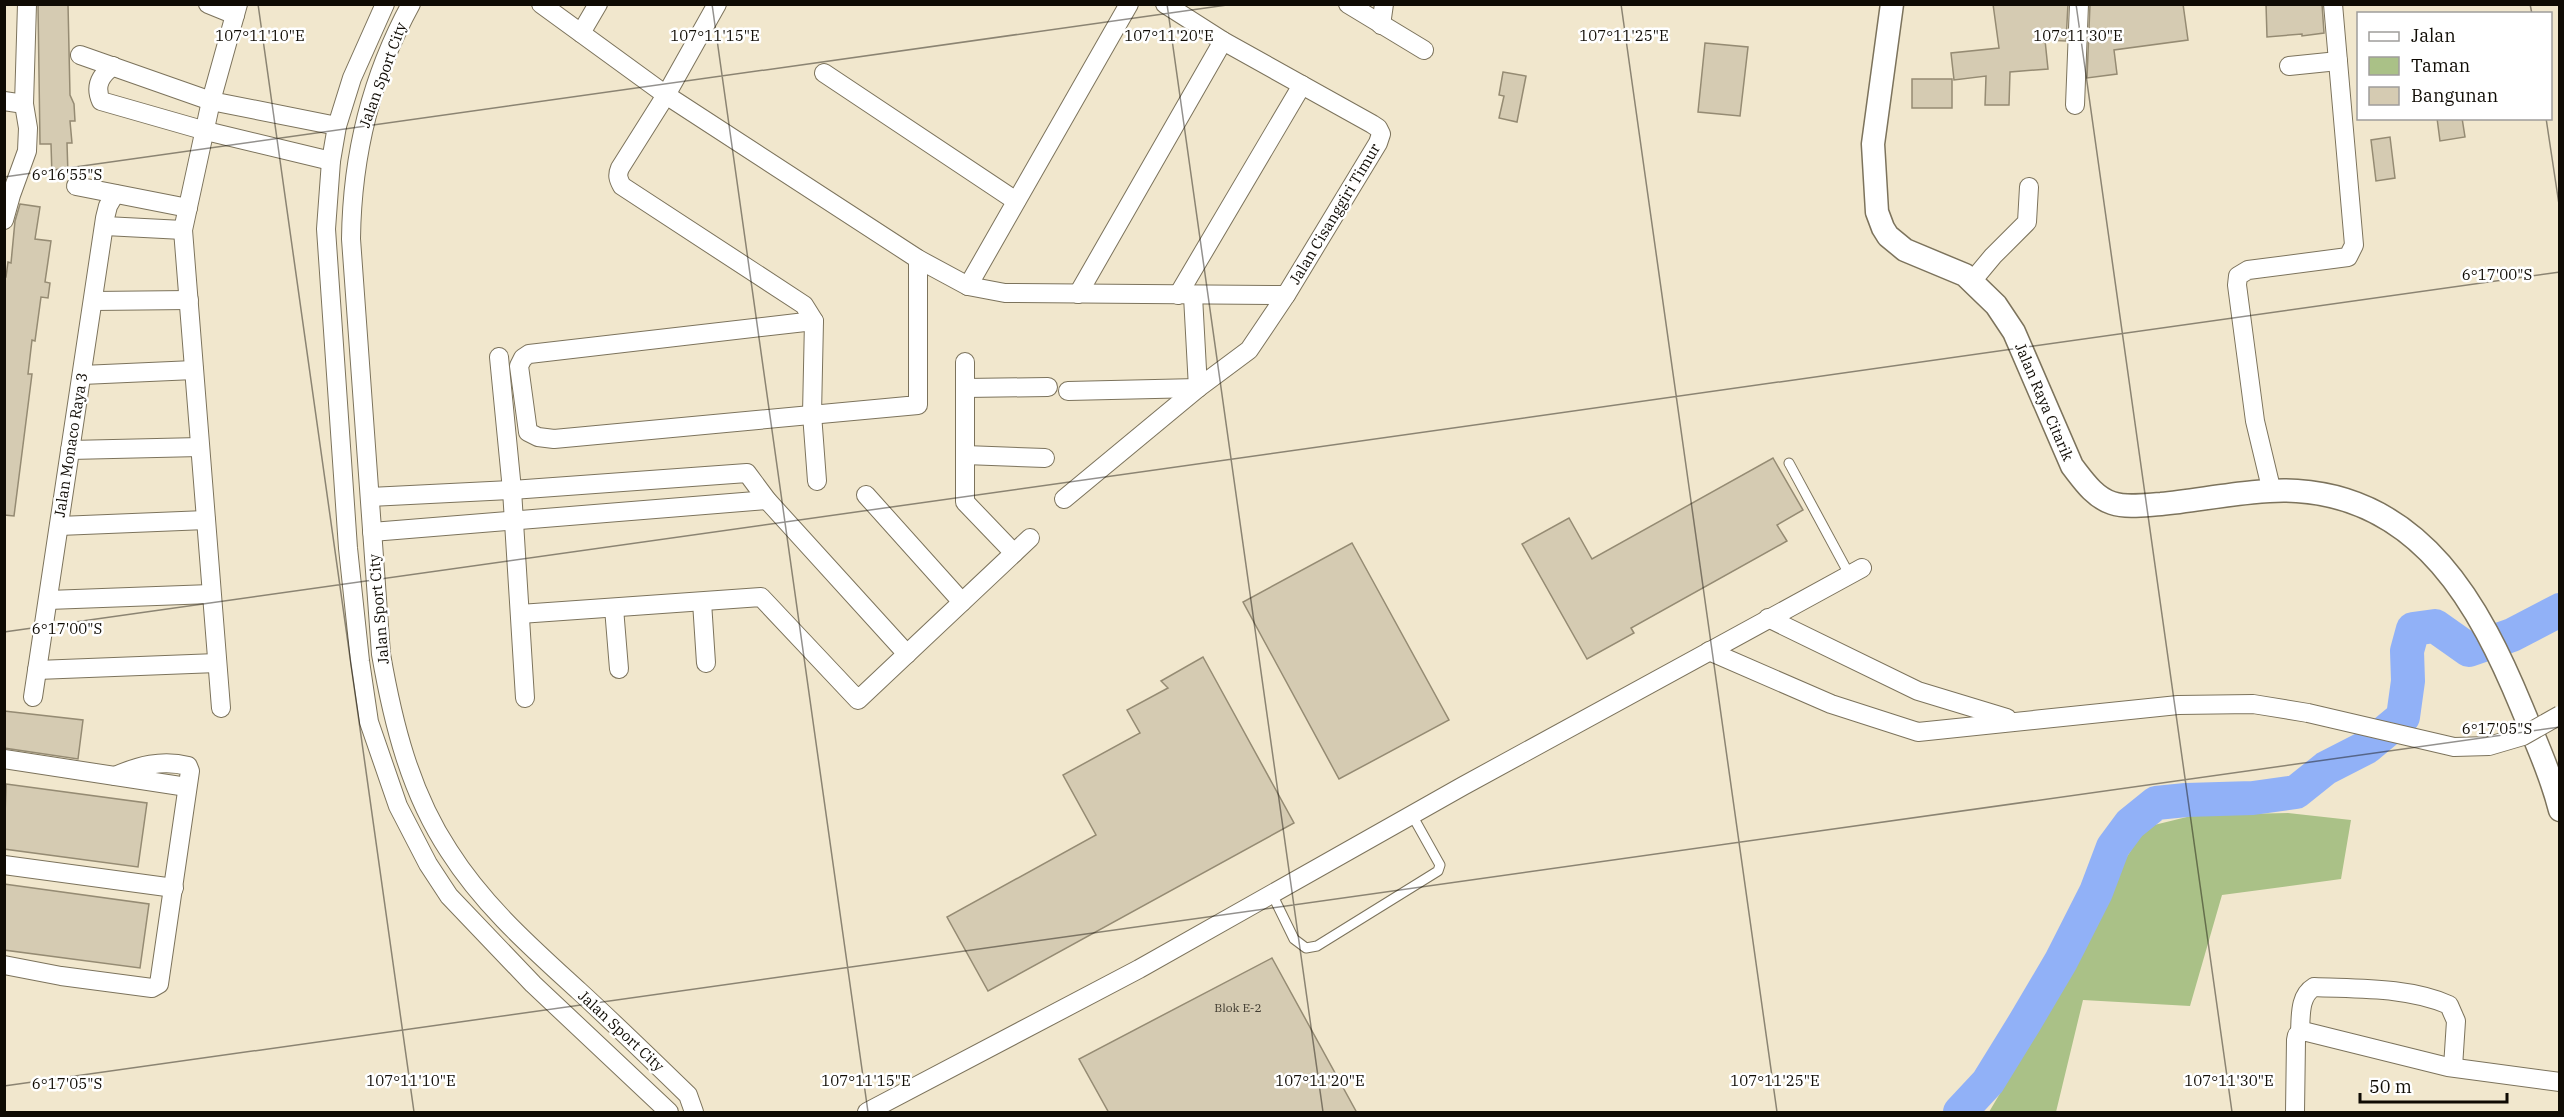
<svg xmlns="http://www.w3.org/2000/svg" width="2564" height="1117" font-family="'IBM Plex Serif',serif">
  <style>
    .green { fill: #aac187 }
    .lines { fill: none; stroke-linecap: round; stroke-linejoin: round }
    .river { stroke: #91b1f7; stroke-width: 34 }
    .building { fill: #d5cbb2; stroke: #958b73; stroke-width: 1.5 }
    .service-casing { stroke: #7c735c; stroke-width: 11 }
    .minor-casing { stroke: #7c735c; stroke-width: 20 }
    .tertiary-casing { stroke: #7c735c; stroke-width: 25 }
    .service { stroke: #fff; stroke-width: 9 }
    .minor { stroke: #fff; stroke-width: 18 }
    .tertiary { stroke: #fff; stroke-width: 22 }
    .minor-bridge-casing { stroke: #7c735c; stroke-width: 20; stroke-linecap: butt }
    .minor-bridge { stroke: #fff; stroke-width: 18 }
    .ticks { fill: none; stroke: #0f0b04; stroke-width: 1.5; stroke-opacity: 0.45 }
    .labels { text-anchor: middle; stroke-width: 5; stroke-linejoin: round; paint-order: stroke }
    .number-label { font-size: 12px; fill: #403b30 }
    .street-label { font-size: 15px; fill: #0f0b04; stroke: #fff }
    .ticks-label { font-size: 15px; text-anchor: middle; fill: #0f0b04; stroke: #fff; stroke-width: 5; stroke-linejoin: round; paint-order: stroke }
  </style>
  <rect width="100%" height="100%" fill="#f1e7cd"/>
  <path class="green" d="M2288 813 2351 820 2341 879 2222 895 2190 1006 2083 1000 2056 1112H1989L2057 997 2110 883 2146 827 2195 815Z"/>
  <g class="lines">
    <path class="river" d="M1960 1112 1988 1082 2025 1022 2061 961 2096 892 2113 847 2130 824 2156 803 2186 800 2253 798 2296 792 2326 768 2367 747 2403 717 2408 681 2407 651 2413 629 2435 626 2469 650 2512 635 2560 610"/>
  </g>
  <g class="building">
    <path d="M38 4H68L70 95 74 104 75 121H70L72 143H67L68 175 52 176 51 144H40Z"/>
    <path d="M1993 4H2068L2066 41 2045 40 2048 69 2010 72 2009 105H1985L1986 76 1954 80 1951 53 1999 48Z"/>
    <path d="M2090 4H2183L2188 40 2114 50 2117 74 2087 78Z"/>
    <path d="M2266 4H2322L2324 33 2302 36V34L2267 37Z"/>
    <path d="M1705 43 1748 47 1740 116 1698 112Z"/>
    <path d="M1503 72 1526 76 1517 122 1499 118 1504 96 1499 95Z"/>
    <rect x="1912" y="79" width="40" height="29"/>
    <path d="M2437 118H2462L2465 137 2440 141Z"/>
    <path d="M2390 137 2395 178 2376 181 2371 140Z"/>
    <path d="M20 204 40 207 35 239 51 241 45 282 50 283 48 298 41 297 35 341 32 340 28 374H32L14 516 4 515V277H6L8 262 11 263 15 221Z"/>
    <path d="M1773 458 1803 510 1777 525 1787 541 1631 628 1634 633 1587 659 1522 544 1569 518 1592 559Z"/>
    <path d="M1352 543 1449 720 1339 779 1243 602Z"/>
    <path d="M1203 657 1294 823 988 991 947 917 1096 835 1063 775 1140 733 1127 710 1168 688 1161 681Z"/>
    <path d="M4 711 83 720 78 759 4 748Z"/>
    <path d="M6 784 147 803 138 867 4 849Z"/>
    <path d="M4 884 149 904 140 968 4 950Z"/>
    <path d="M1272 958 1357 1113H1109L1079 1059Z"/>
  </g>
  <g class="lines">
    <g class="service-casing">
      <g id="service">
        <path d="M1789 463 1849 574"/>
        <path d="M1272 894 1294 939 1306 948 1317 946 1438 871 1440 865 1412 815"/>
      </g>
    </g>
    <g class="minor-casing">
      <g id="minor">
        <path d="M208 4 235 15"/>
        <path d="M385 4 352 78 337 126 331 161 326 229 348 548 360 661 369 722 398 806 428 864 449 896 533 984 669 1112"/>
        <path d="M411 4C371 77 352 157 351 239L381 654C393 723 410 792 449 851 484 906 531 947 579 991 616 1025 652 1060 688 1095L694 1112"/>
        <path d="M541 4 666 95 717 4"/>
        <path d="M1165 4 1223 41 1372 124 1378 128 1381 134 1378 143 1286 295 1249 350 1198 388 1193 296"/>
        <path d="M1348 4 1424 50"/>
        <path d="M1381 25 1384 4"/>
        <path d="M581 33 598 4"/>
        <path d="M80 55 211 101 337 126"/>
        <path d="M113 66C101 75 94 85 101 101L206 131 331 161"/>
        <path d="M2289 66 2338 61"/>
        <path d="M824 73 1016 201"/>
        <path d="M4 101 24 104"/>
        <path d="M2075 105 2079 4"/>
        <path d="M76 186 188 208"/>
        <path d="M4 220 11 195 27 151 28 128 24 104 27 4"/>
        <path d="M105 226 183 230"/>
        <path d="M1973 280 1993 256 2027 222 2029 187"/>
        <path d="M968 286 1129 4"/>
        <path d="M1078 294 1223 41"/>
        <path d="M1178 295 1302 85"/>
        <path d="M93 301 189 300"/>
        <path d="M814 321 529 354 523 358 519 366 528 432 538 437 554 439 918 405V259"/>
        <path d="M499 357 512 490 525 698"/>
        <path d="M965 362V502L1014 553"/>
        <path d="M82 375 194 370"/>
        <path d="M965 388 1048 387"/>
        <path d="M1068 391 1198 388"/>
        <path d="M70 450 200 447"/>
        <path d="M965 455 1045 458"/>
        <path d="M817 481 812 414 814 321 804 305 622 186C618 179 617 175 620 168L666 95 918 259 968 286 1005 293 1286 295"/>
        <path d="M2272 492 2255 421 2237 285 2238 276 2248 270 2348 257 2354 245 2333 4"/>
        <path d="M866 495 962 602"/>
        <path d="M370 497 512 490 747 473 767 500 907 654"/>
        <path d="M1064 499 1198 388"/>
        <path d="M59 526 206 520"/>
        <path d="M372 532 767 500"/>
        <path d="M48 600 211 594"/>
        <path d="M702 602 706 663"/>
        <path d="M614 608 619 669"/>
        <path d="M520 614 761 597 858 700 1030 538"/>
        <path d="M1768 618 1918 691 2007 718"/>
        <path d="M1709 651 1831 704 1918 732 2178 705 2253 704 2308 713"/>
        <path d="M37 670 217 663"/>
        <path d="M33 697 105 218 108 206 115 194"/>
        <path d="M221 708 183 230 211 101 238 4"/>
        <path d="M4 759 187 787"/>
        <path d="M4 865 174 888"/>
        <path d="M4 965 61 976 152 988 159 984 190 771 188 766C162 759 138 766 115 776"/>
        <path d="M2300 1032C2301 1016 2299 996 2314 987 2357 989 2409 987 2449 1005L2456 1021 2453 1067"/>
        <path d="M867 1112 1139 969 1463 786 1862 568"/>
        <path d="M2295 1112 2296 1040 2297 1035 2303 1031 2448 1067 2560 1082"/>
      </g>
    </g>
    <g class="tertiary-casing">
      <path id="tertiary" d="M1892 4 1873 144 1877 212 1883 228 1888 236 1905 250 1965 275 1996 305 2014 332 2072 466C2083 480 2094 497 2112 503 2127 508 2145 505 2161 504 2203 500 2257 488 2297 491 2422 499 2480 606 2522 708 2536 742 2551 775 2560 810"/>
    </g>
    <use href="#service" class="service"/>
    <use href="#minor" class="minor"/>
    <use href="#tertiary" class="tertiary"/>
    <g class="minor-bridge-casing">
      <path id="minor-bridge" d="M2308 713 2454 747 2489 746 2523 736 2560 715"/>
    </g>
    <use href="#minor-bridge" class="minor-bridge"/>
  </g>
  <path class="ticks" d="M258 4 414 1112M712 4 868 1112M1167 4 1323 1112M1621 4 1777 1112M2076 4 2232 1112M2530 4 2532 14M2546 118 2560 211M4 177 1234 4M4 632 2560 272M4 1086 2560 727"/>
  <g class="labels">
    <g class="number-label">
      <text x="1238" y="1012">Blok E-2</text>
    </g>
    <g class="street-label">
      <text transform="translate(383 75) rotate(-70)" y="5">Jalan Sport City</text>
      <text transform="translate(1335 214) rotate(-59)" y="5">Jalan Cisanggiri Timur</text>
      <text transform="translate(2044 402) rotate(67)" y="5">Jalan Raya Citarik</text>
      <text transform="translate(71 445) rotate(-81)" y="5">Jalan Monaco Raya 3</text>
      <text transform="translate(379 609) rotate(-95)" y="5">Jalan Sport City</text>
      <text transform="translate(621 1031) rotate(43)" y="5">Jalan Sport City</text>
    </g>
  </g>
  <g class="ticks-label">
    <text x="260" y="41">107°11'10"E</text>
    <text x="715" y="41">107°11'15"E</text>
    <text x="1169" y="41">107°11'20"E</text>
    <text x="1624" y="41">107°11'25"E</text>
    <text x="2078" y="41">107°11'30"E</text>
    <text x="67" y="180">6°16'55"S</text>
    <text x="2497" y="280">6°17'00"S</text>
    <text x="67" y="634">6°17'00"S</text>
    <text x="2497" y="734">6°17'05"S</text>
    <text x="411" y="1086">107°11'10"E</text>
    <text x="866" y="1086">107°11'15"E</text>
    <text x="1320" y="1086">107°11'20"E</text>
    <text x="1775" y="1086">107°11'25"E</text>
    <text x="2229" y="1086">107°11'30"E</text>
    <text x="67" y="1089">6°17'05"S</text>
  </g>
  <rect width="2564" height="1117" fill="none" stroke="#0f0b04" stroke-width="12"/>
  <rect x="2357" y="12" width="195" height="108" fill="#ffffff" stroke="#9f9d9b" stroke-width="1.5"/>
  <rect x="2369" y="32" width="30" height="9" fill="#ffffff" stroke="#9f9d9b" stroke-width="1.5"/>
  <text x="2411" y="42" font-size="18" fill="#0f0b04">Jalan</text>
  <rect x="2369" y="57" width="30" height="18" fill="#aac187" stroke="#9f9d9b" stroke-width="1.5"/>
  <text x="2411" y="72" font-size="18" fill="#0f0b04">Taman</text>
  <rect x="2369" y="87" width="30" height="18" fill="#d5cbb2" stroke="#9f9d9b" stroke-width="1.5"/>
  <text x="2411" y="102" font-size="18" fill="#0f0b04">Bangunan</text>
  <path d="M2360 1093v9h147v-9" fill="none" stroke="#0f0b04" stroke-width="3"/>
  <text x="2369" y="1093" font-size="18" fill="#0f0b04" stroke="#ffffff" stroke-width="4.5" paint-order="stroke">50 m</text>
</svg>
